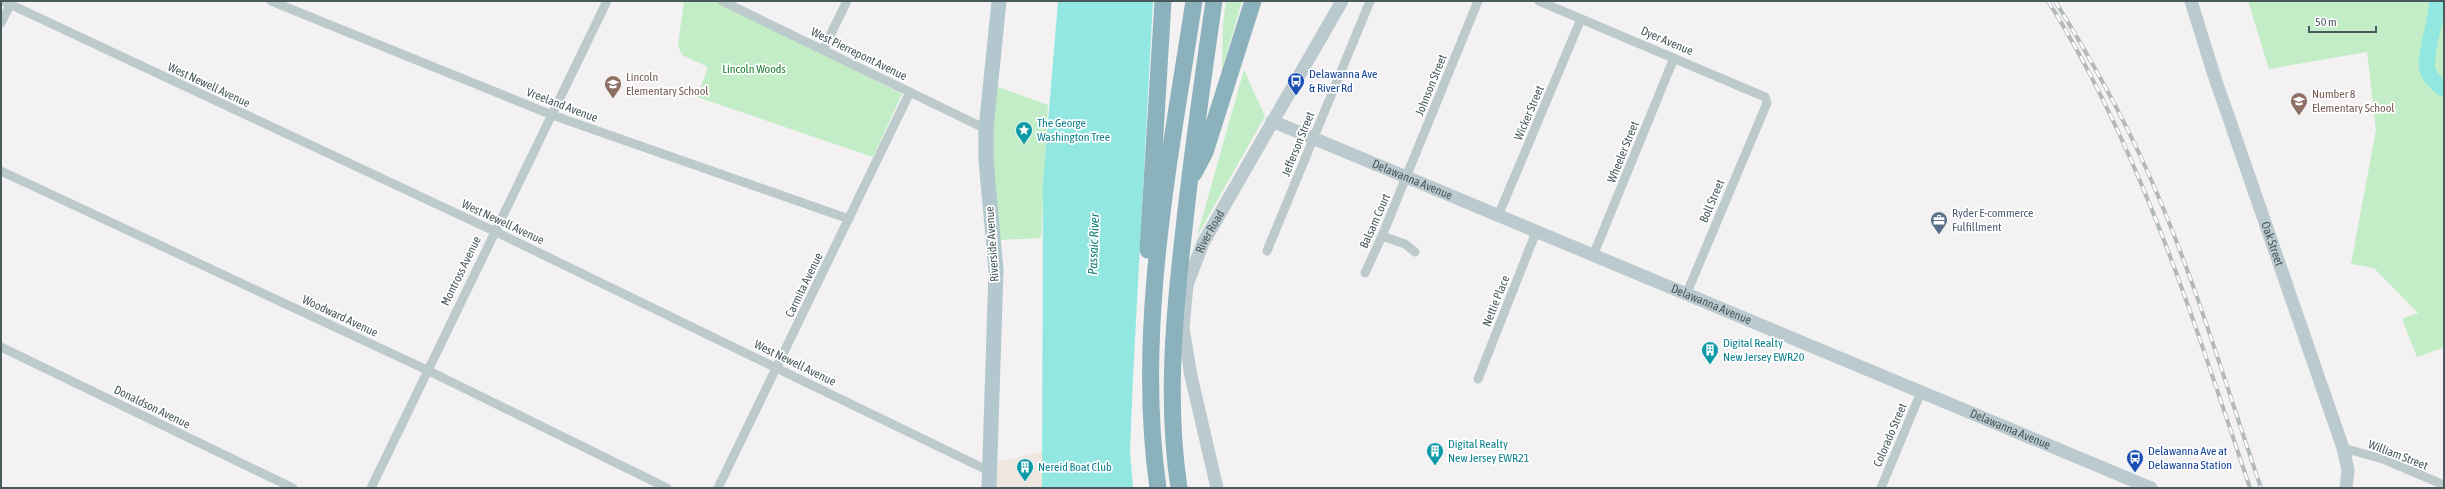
<svg xmlns="http://www.w3.org/2000/svg" width="2445" height="489" font-family="'Asap Condensed',sans-serif">
  <style>
    .green { fill: #c2edc7 }
    .sand { fill: #f0e6e0 }
    .water { fill: #92e8e1 }
    .lines { fill: none; stroke-linecap: round; stroke-linejoin: round }
    .river { stroke: #92e8e1; stroke-width: 16 }
    .street { stroke: #bdcacc; stroke-width: 9 }
    .secondary { stroke: #bbcace; stroke-width: 13 }
    .primary { stroke: #b2c8ce; stroke-width: 15 }
    .highway { stroke: #8bb1bc; stroke-width: 17 }
    .rail-casing { stroke: #b3b8bb; stroke-width: 4 }
    .rail { stroke: #fff; stroke-width: 2.5; stroke-dasharray: 8; stroke-linecap: butt }
    .labels { text-anchor: middle; stroke-width: 3.5; stroke-linejoin: round; paint-order: stroke }
    .street-label { font-size: 12px; fill: #495a5d; stroke: #fff }
    .park-label { font-size: 12px; fill: #1d7c31; stroke: #fff }
    .transit-label { font-size: 12px; fill: #164399; stroke: #fff; text-anchor: start }
    .education-label { font-size: 12px; fill: #785e54; stroke: #fff; text-anchor: start }
    .culture-label { font-size: 12px; fill: #0d838f; stroke: #fff; text-anchor: start }
    .service-label { font-size: 12px; fill: #4e5e75; stroke: #fff; text-anchor: start }
    .water-label { font-size: 13px; font-style: italic; fill: #138178; stroke: #fff }
  </style>
  <rect width="100%" height="100%" fill="#f3f1f1"/>
  <g class="green">
    <path d="M684 1H719L902 94 873 157 697 97 708 67 682 55 678 46Z"/>
    <path d="M1226 1H1242L1222 70 1223 23Z"/>
    <path d="M2248 1H2444V350L2443 348 2417 357 2402 319 2418 313 2374 268 2351 264 2376 130 2367 52 2269 69Z"/>
    <path d="M1244 70 1265 116 1197 236Z"/>
    <path d="M995 86 1048 105 1041 238 999 240 992 160Z"/>
  </g>
  <path class="sand" d="M1053 450V488H988L990 463Z"/>
  <path class="water" d="M1058 1H1153L1133 377 1130 451 1133 488H1042L1043 183Z"/>
  <g class="lines">
    <path class="river" d="M2437 1C2438 19 2421 60 2429 74 2432 79 2439 86 2444 89"/>
    <g class="street">
      <path d="M3 1 494 231 989 471"/>
      <path d="M271 1 552 115 849 219"/>
      <path d="M722 1 986 129"/>
      <path d="M1539 1 1765 97 1767 103 1686 295"/>
      <path d="M1 23 12 1"/>
      <path d="M823 50 847 1"/>
      <path d="M1 171 427 370 667 488"/>
      <path d="M1498 216 1581 19"/>
      <path d="M1382 236 1405 244 1415 252"/>
      <path d="M1267 251 1370 1"/>
      <path d="M1593 256 1674 58"/>
      <path d="M1365 273 1382 236 1478 1"/>
      <path d="M1 347 293 488"/>
      <path d="M1478 379 1536 232"/>
      <path d="M2343 448 2383 459 2444 485"/>
      <path d="M371 488 607 1"/>
      <path d="M718 488 910 92"/>
      <path d="M1881 488 1921 392"/>
    </g>
    <g class="secondary">
      <path id="s1" d="M2191 1 2214 75 2343 448 2348 470 2346 488"/>
      <path id="s2" d="M1272 121 2151 488"/>
      <path id="s3" d="M1217 488 1191 376 1183 328 1187 285 1203 243 1342 1"/>
    </g>
    <path class="primary" d="M989 488 996 270 986 160V129L999 1"/>
    <g class="highway">
      <path d="M1194 173 1205 152 1253 1"/>
      <path d="M1148 250 1163 1"/>
      <path d="M1158 488C1135 329 1170 158 1194 1"/>
      <path d="M1179 488C1166 402 1174 315 1184 229 1192 153 1203 77 1214 1"/>
    </g>
    <g class="rail-casing">
      <g id="rail">
        <path d="M2048 1C2142 151 2194 322 2250 488"/>
        <path d="M2055 1C2088 54 2119 109 2145 166 2192 269 2224 380 2261 488"/>
      </g>
    </g>
    <use href="#rail" class="rail"/>
  </g>
  <defs>
    <g id="bus-pin" transform="scale(0.9)"><path d="M0 17L-7.5 6A9.5 9.5 0 1 1 7.5 6Z" fill="#1a4fb4" stroke="#fff"/><path d="M-5-6H5V4H4V6H2V4H-2V6H-4V4H-5ZM-3.5-4V0h7V-4ZM-3.5 1.2v1.5H-2V1.2ZM2 1.2v1.5H3.5V1.2Z" fill="#fff"/></g>
    <g id="school-pin" transform="scale(0.9)"><path d="M0 17L-7.5 6A9.5 9.5 0 1 1 7.5 6Z" fill="#8d6e63" stroke="#fff"/><path d="M0-5L7-2L0 1L-7-2ZM-4 1L0 2.5L4 1V4Q0 6-4 4Z" fill="#fff"/></g>
    <g id="sight-pin" transform="scale(0.9)"><path d="M0 17L-7.5 6A9.5 9.5 0 1 1 7.5 6Z" fill="#0f9aa8" stroke="#fff"/><path d="M0-6L1.8-2.2L6-1.7L2.9 1.2L3.7 5.4L0 3.3L-3.7 5.4L-2.9 1.2L-6-1.7L-1.8-2.2Z" fill="#fff"/></g>
    <g id="office-pin" transform="scale(0.9)"><path d="M0 17L-7.5 6A9.5 9.5 0 1 1 7.5 6Z" fill="#5c6f8a" stroke="#fff"/><path d="M-6-3h4V-5.5h4V-3h4V5H-6ZM-1-4.5V-3h2v-1.5ZM-6 0V1H6V0Z" fill="#fff"/></g>
    <g id="building-pin" transform="scale(0.9)"><path d="M0 17L-7.5 6A9.5 9.5 0 1 1 7.5 6Z" fill="#0f9aa8" stroke="#fff"/><path d="M-4-6H4V6H1V3H-1V6H-4ZM-2.5-4.3h1.7v1.8h-1.7ZM.8-4.3h1.7v1.8H.8ZM-2.5-1h1.7V.8h-1.7ZM.8-1h1.7V.8H.8Z" fill="#fff"/></g>
  </defs>
  <g fill-rule="evenodd">
    <use href="#bus-pin" x="1296" y="81"/>
    <use href="#school-pin" x="613" y="84"/>
    <use href="#school-pin" x="2299" y="101"/>
    <use href="#sight-pin" x="1024" y="130"/>
    <use href="#office-pin" x="1939" y="220"/>
    <use href="#building-pin" x="1710" y="350"/>
    <use href="#building-pin" x="1435" y="451"/>
    <use href="#bus-pin" x="2135" y="458"/>
    <use href="#building-pin" x="1025" y="467"/>
  </g>
  <g class="labels">
    <g class="street-label">
      <text transform="translate(1667 41) rotate(23)" y="4">Dyer Avenue</text>
      <text transform="translate(859 54) rotate(26)" y="4">West Pierrepont Avenue</text>
      <text transform="translate(209 85) rotate(25)" y="4">West Newell Avenue</text>
      <text transform="translate(1431 85) rotate(-68)" y="4">Johnson Street</text>
      <text transform="translate(562 105) rotate(21)" y="4">Vreeland Avenue</text>
      <text transform="translate(1529 113) rotate(-67)" y="4">Wicker Street</text>
      <text transform="translate(1298 144) rotate(-68)" y="4">Jefferson Street</text>
      <text transform="translate(1623 152) rotate(-68)" y="4">Wheeler Street</text>
      <text dy="4" stroke="none"><textPath href="#s2" startOffset="152">Delawanna Avenue</textPath></text>
      <text transform="translate(1712 201) rotate(-67)" y="4">Boll Street</text>
      <text transform="translate(1375 221) rotate(-66)" y="4">Balsam Court</text>
      <text transform="translate(503 222) rotate(25)" y="4">West Newell Avenue</text>
      <text dy="4" stroke="none"><textPath href="#s3" startOffset="265">River Road</textPath></text>
      <text transform="translate(992 244) rotate(-94)" y="4">Riverside Avenue</text>
      <text dy="4" stroke="none"><textPath href="#s1" startOffset="256">Oak Street</textPath></text>
      <text transform="translate(461 271) rotate(-64)" y="4">Montross Avenue</text>
      <text transform="translate(804 285) rotate(-64)" y="4">Carmita Avenue</text>
      <text transform="translate(1496 301) rotate(-68)" y="4">Nettie Place</text>
      <text dy="4" stroke="none"><textPath href="#s2" startOffset="476">Delawanna Avenue</textPath></text>
      <text transform="translate(340 316) rotate(25)" y="4">Woodward Avenue</text>
      <text transform="translate(795 363) rotate(26)" y="4">West Newell Avenue</text>
      <text transform="translate(152 407) rotate(26)" y="4">Donaldson Avenue</text>
      <text dy="4" stroke="none"><textPath href="#s2" startOffset="800">Delawanna Avenue</textPath></text>
      <text transform="translate(1890 435) rotate(-67)" y="4">Colorado Street</text>
      <text transform="translate(2398 455) rotate(21)" y="4">William Street</text>
    </g>
    <g class="park-label">
      <text x="754" y="73">Lincoln Woods</text>
    </g>
    <g class="transit-label">
      <text x="1309" y="78">Delawanna Ave<tspan x="1309" dy="14">&amp; River Rd</tspan></text>
      <text x="2148" y="455">Delawanna Ave at<tspan x="2148" dy="14">Delawanna Station</tspan></text>
    </g>
    <g class="education-label">
      <text x="626" y="81">Lincoln<tspan x="626" dy="14">Elementary School</tspan></text>
      <text x="2312" y="98">Number 8<tspan x="2312" dy="14">Elementary School</tspan></text>
    </g>
    <g class="culture-label">
      <text x="1037" y="127">The George<tspan x="1037" dy="14">Washington Tree</tspan></text>
      <text x="1723" y="347">Digital Realty<tspan x="1723" dy="14">New Jersey EWR20</tspan></text>
      <text x="1448" y="448">Digital Realty<tspan x="1448" dy="14">New Jersey EWR21</tspan></text>
      <text x="1038" y="471">Nereid Boat Club</text>
    </g>
    <g class="service-label">
      <text x="1952" y="217">Ryder E-commerce<tspan x="1952" dy="14">Fulfillment</tspan></text>
    </g>
    <g class="water-label">
      <text transform="translate(1093 244) rotate(-88)" y="5">Passaic River</text>
    </g>
  </g>
  <rect width="2445" height="489" fill="none" stroke="#495a5d" stroke-width="4"/>
  <path d="M2309 26v6h67v-6" fill="none" stroke="#495a5d" stroke-width="2"/>
  <text x="2315" y="26" font-size="12" fill="#495a5d" stroke="#ffffff" stroke-width="3" paint-order="stroke">50 m</text>
</svg>
